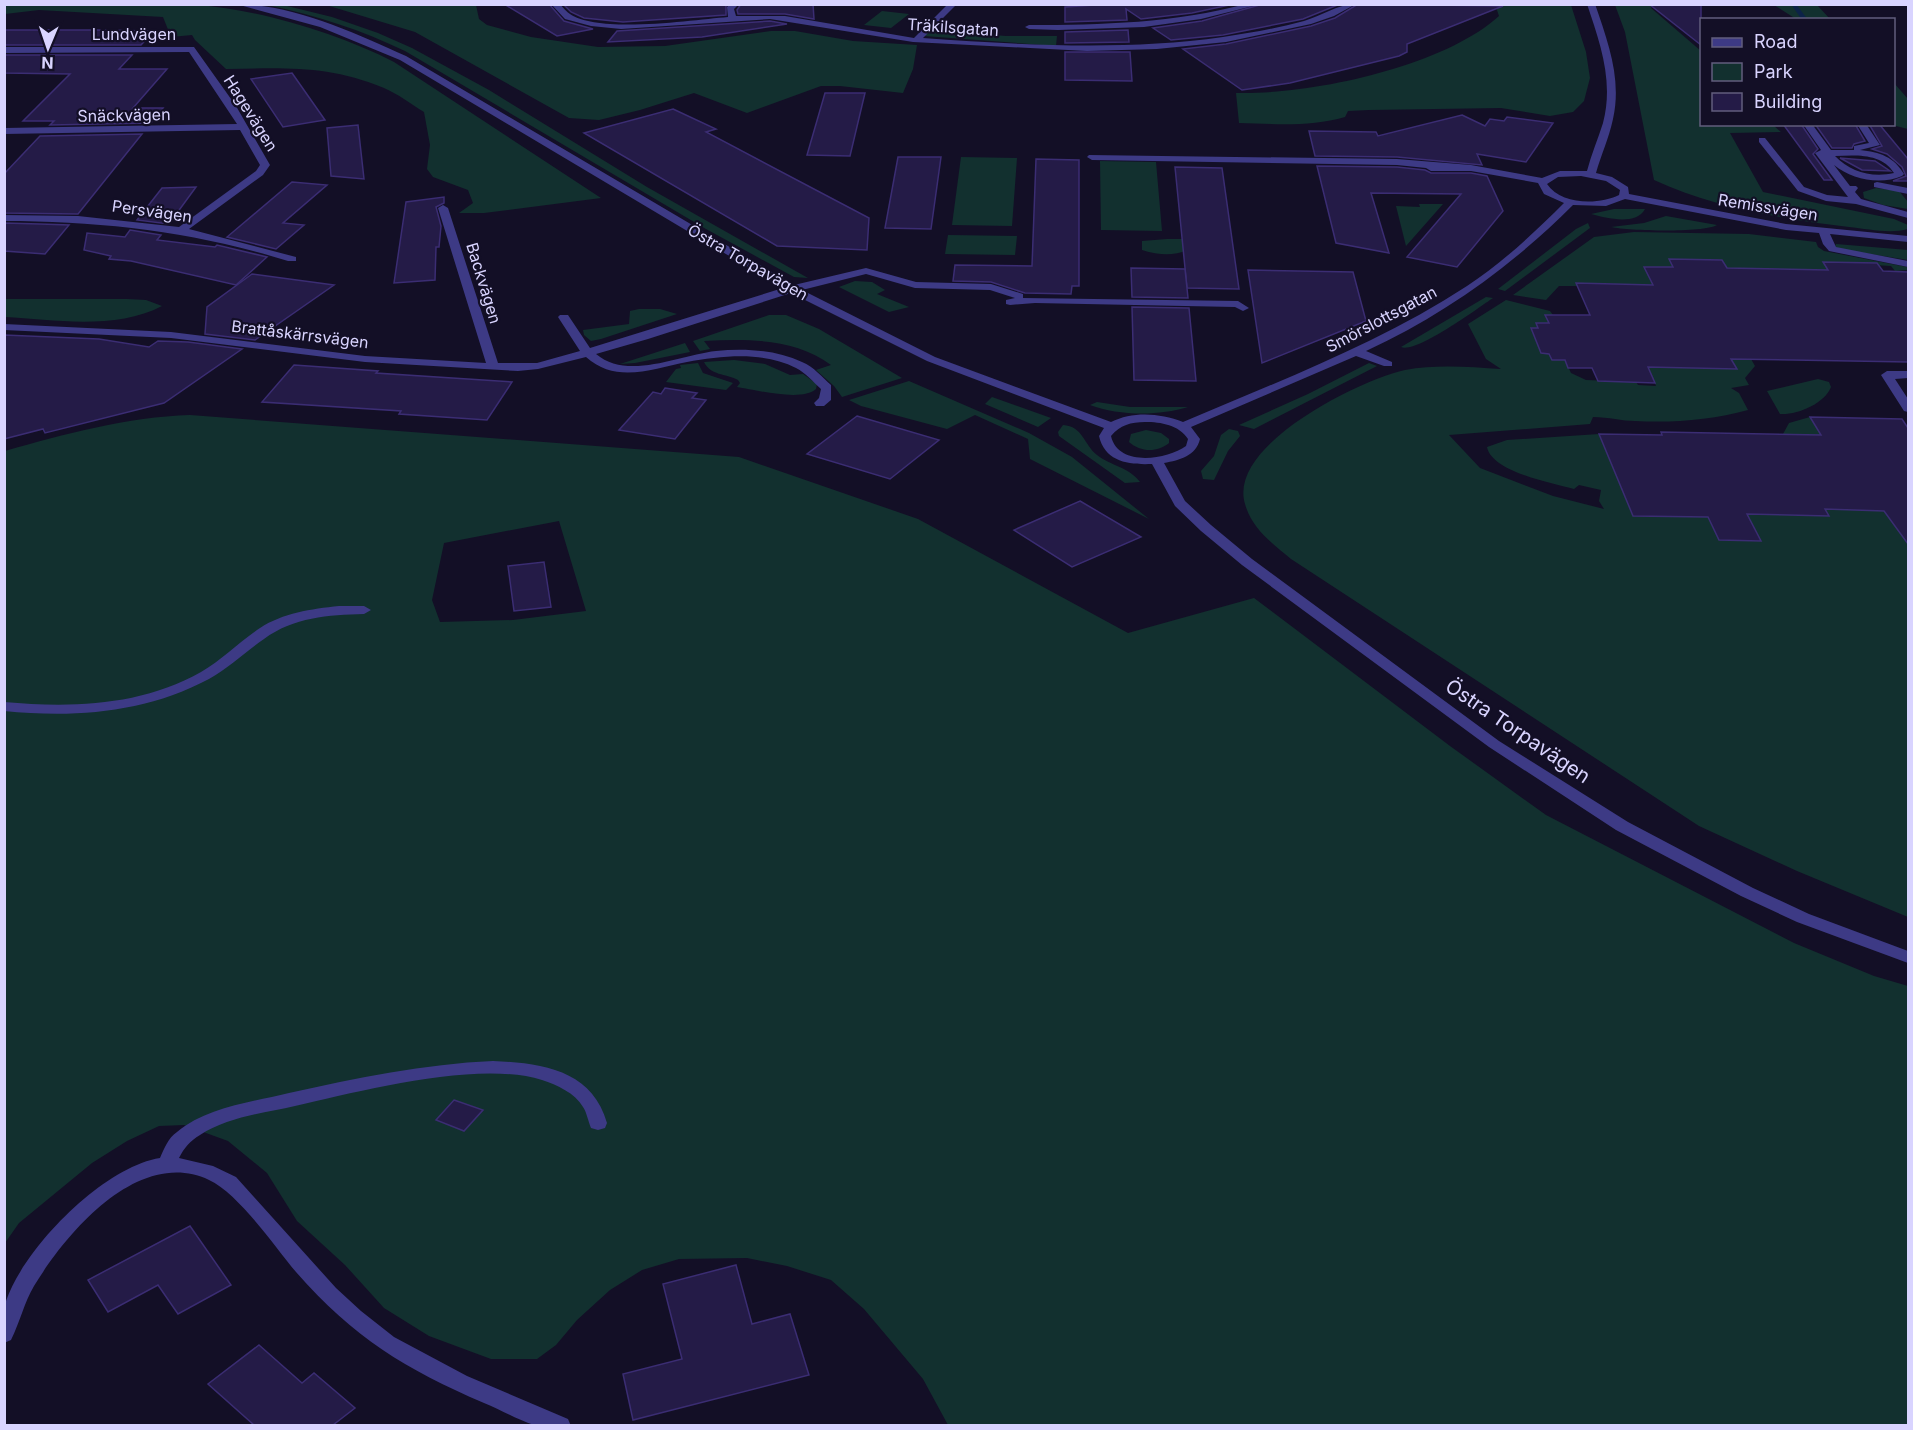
<svg xmlns="http://www.w3.org/2000/svg" width="1913" height="1430" font-family="Inter,sans-serif">
  <style>
    .green { fill: #12302f; fill-rule: evenodd }
    .lines { fill: none; stroke-linecap: round; stroke-linejoin: round }
    .stream { fill: #0c2248; fill-rule: evenodd }
    .building { fill: #241b47; stroke: #3b2d73; stroke-width: 1.5 }
    .minor { fill: #3d3a85; fill-rule: evenodd }
    .labels { text-anchor: middle; stroke-width: 4.5; stroke-linejoin: round; paint-order: stroke }
    .far-street-label { font-size: 16px; fill: #d9d4ff; stroke: #130f26 }
    .street-label { font-size: 20px; fill: #d9d4ff; stroke: #130f26 }
  </style>
  <rect width="100%" height="100%" fill="#130f26"/>
  <g class="green">
    <path d="M1495 4 1571 5 1586 52 1590 78 1584 101 1573 112 1550 116 1501 108 1369 110 1348 111 1345 117C1311 127 1275 124 1239 123L1236 93C1310 95 1443 67 1499 16Z"/>
    <path d="M4 5C47 4 90 4 133 4 154 4 176 3 197 5 258 9 340 34 394 62L601 198 484 213H459L473 203 468 190 433 177 427 169 430 145 424 112C411 104 398 94 384 88 328 65 285 68 226 69L195 40 192 35 171 37 163 17 39 10 5 14Z"/>
    <path d="M267 5H283L332 17 378 33 412 48 489 90 647 187 808 278 794 277 706 229 405 51C361 30 316 15 267 5Z"/>
    <path d="M326 5H476L479 19 487 25 531 37 598 47 665 46 771 31H795L853 41 917 45 913 69 903 93 840 86H821L747 113 694 93 640 110 599 120 569 118 415 32Z"/>
    <path d="M1615 5H1653L1651 8 1701 51 1702 124 1773 125 1781 132 1730 133 1763 192 1894 219 1908 225V229C1890 234 1868 229 1849 227 1783 219 1715 208 1654 180L1625 32Z"/>
    <path d="M1774 5H1817L1830 19H1796Z"/>
    <path d="M882 11 909 14 891 28 864 25Z"/>
    <path d="M931 24 936 25 933 30 1006 36H1057L1056 46 924 36Z"/>
    <path d="M1894 83 1908 99V129L1892 125 1894 124Z"/>
    <path d="M961 157 1017 158 1012 226 952 225Z"/>
    <path d="M1100 161 1156 162 1162 231 1101 230Z"/>
    <path d="M1876 188 1899 191 1908 202V209L1883 205 1864 198 1863 192Z"/>
    <path d="M1419 204H1443L1406 246 1396 206 1420 207Z"/>
    <path d="M1614 209H1645C1636 226 1606 218 1591 214Z"/>
    <path d="M1666 216 1717 225C1703 233 1629 231 1611 227L1644 223Z"/>
    <path d="M1588 223 1590 228 1505 291 1498 289 1576 229Z"/>
    <path d="M1634 232 1749 234 1816 242 1818 247 1824 251 1907 267 1908 270 1895 271 1891 266 1823 262 1828 270 1727 268 1722 260 1669 259 1673 267H1644L1653 285 1577 283 1578 286H1559L1546 300 1513 295 1594 237Z"/>
    <path d="M948 235 1017 236 1015 255 945 254Z"/>
    <path d="M1167 239H1210C1185 253 1171 259 1142 250V241Z"/>
    <path d="M1836 244 1908 250V260L1845 250 1835 247Z"/>
    <path d="M855 281 872 282 885 290 877 294 909 307 889 312 839 287Z"/>
    <path d="M1486 297 1493 298C1478 308 1416 354 1401 347Z"/>
    <path d="M5 299H127L146 300 162 306C117 330 54 320 5 317Z"/>
    <path d="M1506 300 1550 311 1553 315H1545L1549 323H1536L1538 328H1531L1541 353 1549 354 1552 360H1565L1571 373 1586 380 1636 382 1638 385 1656 386 1648 367 1736 368 1731 359H1751L1755 366 1745 378 1749 385 1731 388 1739 393 1748 410C1712 420 1673 423 1635 421 1622 421 1609 417 1593 417L1590 424 1449 435 1480 468 1553 496 1604 509 1599 501 1601 490 1579 485 1574 489C1552 483 1492 472 1487 447L1507 440 1599 434 1633 516 1682 464 1719 540 1760 541 1715 451 1828 516 1783 434 1789 423 1810 417 1865 510 1908 511V917L1797 871 1699 826 1291 559C1272 543 1252 529 1245 504 1227 445 1360 380 1405 370 1437 364 1470 367 1501 369L1486 359 1468 324Z"/>
    <path d="M639 309H660L677 314 601 339 591 341 584 335 583 330 629 324 630 311Z"/>
    <path d="M769 315H786L819 329 902 378 842 397 834 386 816 370 831 365C795 338 748 339 704 341L710 349 700 351 693 341Z"/>
    <path d="M685 343 690 352 635 363 620 364Z"/>
    <path d="M734 360 765 364 790 375 803 374 817 384 816 389C802 402 756 390 737 387L740 383 738 380C725 373 711 376 704 362Z"/>
    <path d="M698 363 703 373 733 383 726 390 666 382 676 369 681 368 680 365Z"/>
    <path d="M1369 363 1377 366 1254 429 1239 425 1308 394Z"/>
    <path d="M1818 379 1829 382 1831 387C1825 403 1798 415 1780 414L1767 391Z"/>
    <path d="M909 381 1029 433 1072 457 1149 519 1030 459 1028 439 975 415 947 429 861 406 849 400Z"/>
    <path d="M992 397 1051 418 1038 427 985 404Z"/>
    <path d="M1097 402 1130 407H1188C1159 416 1119 416 1090 405Z"/>
    <path d="M190 415 739 457 918 519 1128 633 1254 598 1450 746 1546 815 1794 943 1874 976 1908 986V1425H948L923 1379 864 1309 831 1280 787 1266 747 1258 679 1259 642 1270 610 1290 577 1320 556 1345 537 1359H491L429 1336 384 1308 345 1265 297 1221 267 1173 228 1141 184 1125 159 1126 127 1141 92 1163 19 1223 5 1243V451C64 434 128 417 190 415ZM559 521 586 611 513 620 440 622 432 600 444 543Z"/>
    <path d="M1063 425C1083 426 1084 445 1097 455 1111 466 1129 467 1140 482L1125 483 1059 436 1058 432Z"/>
    <path d="M1229 429 1238 431 1240 436 1228 451 1214 480 1203 479 1201 471 1214 456 1221 435Z"/>
    <path d="M1146 430 1161 433 1169 439V443C1157 453 1140 452 1129 442L1131 434Z"/>
  </g>
  <g class="lines">
    <path class="stream" d="M1791 4H1796L1808 20H1802Z"/>
  </g>
  <g class="building">
    <path d="M504 4H549L564 21 593 29 557 36Z"/>
    <path d="M563 4H726V15L623 22 584 18 571 12Z"/>
    <path d="M741 4H813L814 19 785 14H738L737 10Z"/>
    <path d="M1110 4H1234L1192 13 1141 19 1126 9 1127 20 1065 22V7Z"/>
    <path d="M1263 4H1340L1303 19 1223 35 1171 40 1153 28 1202 21Z"/>
    <path d="M1358 4 1503 6 1407 44V52L1399 56 1290 83 1242 90 1183 49 1226 44 1311 26 1335 18Z"/>
    <path d="M1649 4H1701V45Z"/>
    <path d="M770 21 787 24 702 37 608 42 617 31Z"/>
    <path d="M4 30H96L154 31 141 45H4Z"/>
    <path d="M1128 30 1129 42 1065 43V32Z"/>
    <path d="M1065 52H1130L1132 81 1065 80Z"/>
    <path d="M4 55H132L119 69H167L133 108H163L151 123 50 125 54 121H23L70 74 4 73Z"/>
    <path d="M292 73 325 120 283 127 251 79Z"/>
    <path d="M825 93H865L850 156 807 155Z"/>
    <path d="M673 109 716 129 706 132 869 218 867 250 777 246 584 133Z"/>
    <path d="M1462 115 1485 126 1490 119 1504 121 1507 117 1553 123 1526 162 1477 154 1482 165 1397 157 1315 156 1309 131 1376 132 1378 136Z"/>
    <path d="M1783 124H1801L1818 149 1813 154 1832 180H1824Z"/>
    <path d="M1815 124H1855L1865 141 1854 144 1852 148H1832Z"/>
    <path d="M1869 124H1879L1908 159V181H1893L1906 176 1902 167 1887 154 1872 149 1882 146Z"/>
    <path d="M358 125 364 179 331 176 327 128Z"/>
    <path d="M142 134 78 214 4 213V174L40 136Z"/>
    <path d="M898 157H941L931 229 885 228Z"/>
    <path d="M1840 158 1875 161 1890 171 1862 170Z"/>
    <path d="M1036 159 1079 160V286H1072L1071 294 1025 293 991 282 953 281 955 265 1032 266Z"/>
    <path d="M1317 166 1397 167 1425 170 1431 173H1471L1487 176 1503 211 1457 267 1407 257 1461 194 1371 193 1389 253 1336 243Z"/>
    <path d="M1175 167 1222 168 1239 289 1187 288Z"/>
    <path d="M292 182 327 185 283 223 304 225 276 249 227 237Z"/>
    <path d="M196 187 169 224 137 220 162 188Z"/>
    <path d="M444 197V203L436 207 441 226 439 247H436L435 280 394 283 406 202Z"/>
    <path d="M4 223 40 224 69 225 45 254 4 251Z"/>
    <path d="M130 230 161 235 157 240 215 247 217 245 267 257 236 285 131 261 109 259 111 256 84 250 87 233 125 237Z"/>
    <path d="M1669 259 1722 260 1727 268 1828 270 1823 262 1877 263 1883 271 1908 272V362L1731 359 1737 369 1648 367 1655 383 1598 381 1592 368H1568L1565 360H1552L1549 354 1541 353 1531 328H1538L1536 323H1549L1545 315H1590L1576 283 1653 285 1644 267H1673Z"/>
    <path d="M1131 268 1185 269 1188 298 1132 297Z"/>
    <path d="M1248 270 1353 272 1366 321 1262 363Z"/>
    <path d="M252 274 334 285 255 340 205 334 207 307Z"/>
    <path d="M1132 307 1189 308 1196 381 1134 380Z"/>
    <path d="M4 335 99 339 149 347 158 341 188 342 242 349 164 403 45 433 43 429 4 439Z"/>
    <path d="M294 365 378 371 376 373 512 382 487 420 399 414 401 411 262 402Z"/>
    <path d="M665 388 697 393 692 398 706 400 675 439 619 430 653 392 661 394Z"/>
    <path d="M857 416 939 440 890 479 807 454Z"/>
    <path d="M1810 417 1902 419 1908 428V544L1884 511 1825 509 1829 516 1747 514 1761 541 1719 540 1708 517 1633 516 1599 434 1662 435 1661 432 1821 435Z"/>
    <path d="M1080 501 1141 537 1072 567 1014 530Z"/>
    <path d="M544 562 551 607 514 611 508 566Z"/>
    <path d="M454 1100 483 1110 464 1131 436 1120Z"/>
    <path d="M190 1226 231 1285 178 1314 158 1285 108 1312 88 1280Z"/>
    <path d="M736 1265 752 1324 790 1314 809 1375 633 1420 623 1374 682 1359 663 1284Z"/>
    <path d="M259 1345 302 1383 314 1373 355 1408 333 1425H254L208 1384Z"/>
  </g>
  <g class="lines">
    <g class="minor">
      <path d="M236 4C292 4 356 33 406 56L794 285 866 268 916 282 991 284 1023 294V298L1238 301 1249 308 1243 311 1235 307 1035 303 1010 305 1006 304V300L1015 298 990 290 915 288 866 274 802 290 935 357 1111 422C1133 411 1160 413 1183 422 1279 381 1378 344 1467 286 1502 263 1534 233 1564 203L1544 194 1538 183 1471 171H1431L1426 168 1397 165 1092 160 1087 157 1089 155 1397 159 1471 165 1542 178 1560 171H1587C1591 155 1598 139 1603 123 1614 81 1600 43 1587 4H1595C1608 42 1622 79 1613 119 1609 138 1601 155 1596 173L1612 177 1628 187 1629 194 1786 224 1908 236V242L1830 234 1836 247 1908 261V267L1829 251 1823 244 1819 233 1786 230 1625 199 1606 206 1573 205C1512 266 1444 315 1366 351L1392 362V366H1384L1356 356 1191 427 1200 439C1196 456 1180 460 1164 463L1185 501 1211 525 1252 559 1499 741 1628 822 1753 888 1809 914 1908 951V963L1797 922 1741 896 1616 830 1489 747 1242 565 1201 531 1175 506 1152 464C1129 465 1105 462 1099 436L1104 428 927 361 791 293 648 339 596 354C628 381 679 355 716 351 745 348 776 350 802 362 814 367 822 377 831 385V400L824 406H816L814 403 819 398 821 389C813 382 806 373 796 368 763 351 722 356 687 362 652 369 616 384 586 357L538 369 518 371 365 362 171 338 4 330V324L171 332 365 356 486 363 438 208 443 205 448 208 498 363H537L580 351 558 317 560 315H568L590 348 783 288 400 60 320 27ZM1581 176 1606 181 1620 190 1619 195C1599 205 1561 205 1547 184L1558 177ZM1145 422C1161 422 1179 425 1188 439L1186 446C1166 460 1118 467 1111 436 1120 425 1131 422 1145 422Z"/>
      <path d="M551 4H560C563 8 567 12 570 14 599 34 692 20 728 17L727 7 730 4H739L734 9 736 16H785L914 38 948 4H957L923 38C1023 45 1124 51 1223 37 1250 33 1278 28 1304 21 1321 16 1338 4 1356 4L1334 16 1311 24 1226 42 1157 49 1087 51 913 42 770 19 621 29 591 26 565 19Z"/>
      <path d="M1246 4H1261L1201 19 1144 27 1058 30 1029 29 1025 27 1029 25C1102 25 1175 23 1246 4Z"/>
      <path d="M4 47H194L236 106 270 165 263 175 189 229 296 257V261H288C195 232 102 221 4 221V215L78 216 179 227 256 171 260 165 240 130 4 134V128L237 124 189 52 4 53Z"/>
      <path d="M1803 124H1812L1831 150H1854V146L1869 143 1857 124H1866L1880 145 1860 150C1880 152 1894 157 1904 174L1902 176C1881 185 1852 180 1834 165L1850 186H1856L1858 188 1855 192 1861 199 1908 212V218L1856 204 1826 201 1798 191 1759 142V138H1765L1804 187 1827 195 1848 197 1815 153 1821 150ZM1835 156C1856 155 1882 153 1894 173 1872 178 1850 172 1835 156Z"/>
      <path d="M1877 182 1908 188V194L1874 187V183Z"/>
      <path d="M1908 371V378L1895 379 1908 399V412L1904 411 1881 375 1887 371Z"/>
      <path d="M339 606H364L371 610 364 614C328 615 294 617 264 639 245 652 229 668 209 679 145 713 75 718 4 711V702C72 708 141 706 201 672 222 660 239 642 260 628 283 613 311 609 339 606Z"/>
      <path d="M493 1061C542 1063 592 1070 607 1123L605 1128 598 1130 591 1128C588 1121 587 1113 583 1107 575 1093 557 1085 542 1080 478 1060 361 1091 295 1106 264 1113 228 1117 200 1135 190 1141 184 1148 179 1158L213 1166 236 1177 336 1288 361 1311 394 1337 467 1376 568 1419 571 1426C560 1426 545 1428 534 1425 518 1420 501 1410 484 1403 405 1369 354 1338 296 1272 274 1246 239 1194 209 1180 139 1147 67 1232 34 1286 24 1303 20 1322 11 1340L4 1343C4 1330 2 1313 6 1301 24 1248 103 1167 160 1158 164 1149 168 1138 177 1132 207 1107 252 1102 289 1093 357 1078 424 1064 493 1061Z"/>
    </g>
  </g>
  <g class="labels">
    <g class="far-street-label">
      <text transform="translate(953 27) rotate(4)" y="6">Träkilsgatan</text>
      <text x="134" y="40">Lundvägen</text>
      <text transform="translate(251 113) rotate(58)" y="6">Hagevägen</text>
      <text transform="translate(124 115) rotate(-1)" y="6">Snäckvägen</text>
      <text transform="translate(1768 207) rotate(9)" y="6">Remissvägen</text>
      <text transform="translate(152 211) rotate(8)" y="6">Persvägen</text>
      <text transform="translate(748 262) rotate(30)" y="6">Östra Torpavägen</text>
      <text transform="translate(484 283) rotate(73)" y="6">Backvägen</text>
      <text transform="translate(1381 319) rotate(-28)" y="6">Smörslottsgatan</text>
      <text transform="translate(300 334) rotate(7)" y="6">Brattåskärrsvägen</text>
    </g>
    <g class="street-label">
      <text transform="translate(1518 731) rotate(34)" y="7">Östra Torpavägen</text>
    </g>
  </g>
  <rect width="1913" height="1430" fill="none" stroke="#d9d4ff" stroke-width="12"/>
  <rect x="1700" y="18" width="195" height="108" fill="#130f26" stroke="#625e7d" stroke-width="1.5"/>
  <rect x="1712" y="38" width="30" height="9" fill="#3d3a85" stroke="#625e7d" stroke-width="1.5"/>
  <text x="1754" y="48" font-size="18" fill="#d9d4ff">Road</text>
  <rect x="1712" y="63" width="30" height="18" fill="#12302f" stroke="#625e7d" stroke-width="1.5"/>
  <text x="1754" y="78" font-size="18" fill="#d9d4ff">Park</text>
  <rect x="1712" y="93" width="30" height="18" fill="#241b47" stroke="#625e7d" stroke-width="1.5"/>
  <text x="1754" y="108" font-size="18" fill="#d9d4ff">Building</text>
  <g transform="translate(48 48) rotate(182)" stroke="#130f26" stroke-width="4.5" paint-order="stroke">
  <path d="M0-4.5L10 22L0 15L-10 22Z" fill="#d9d4ff"/>
  <text y="-9" font-size="16" font-weight="bold" text-anchor="middle" fill="#d9d4ff">N</text>
  </g>
</svg>
